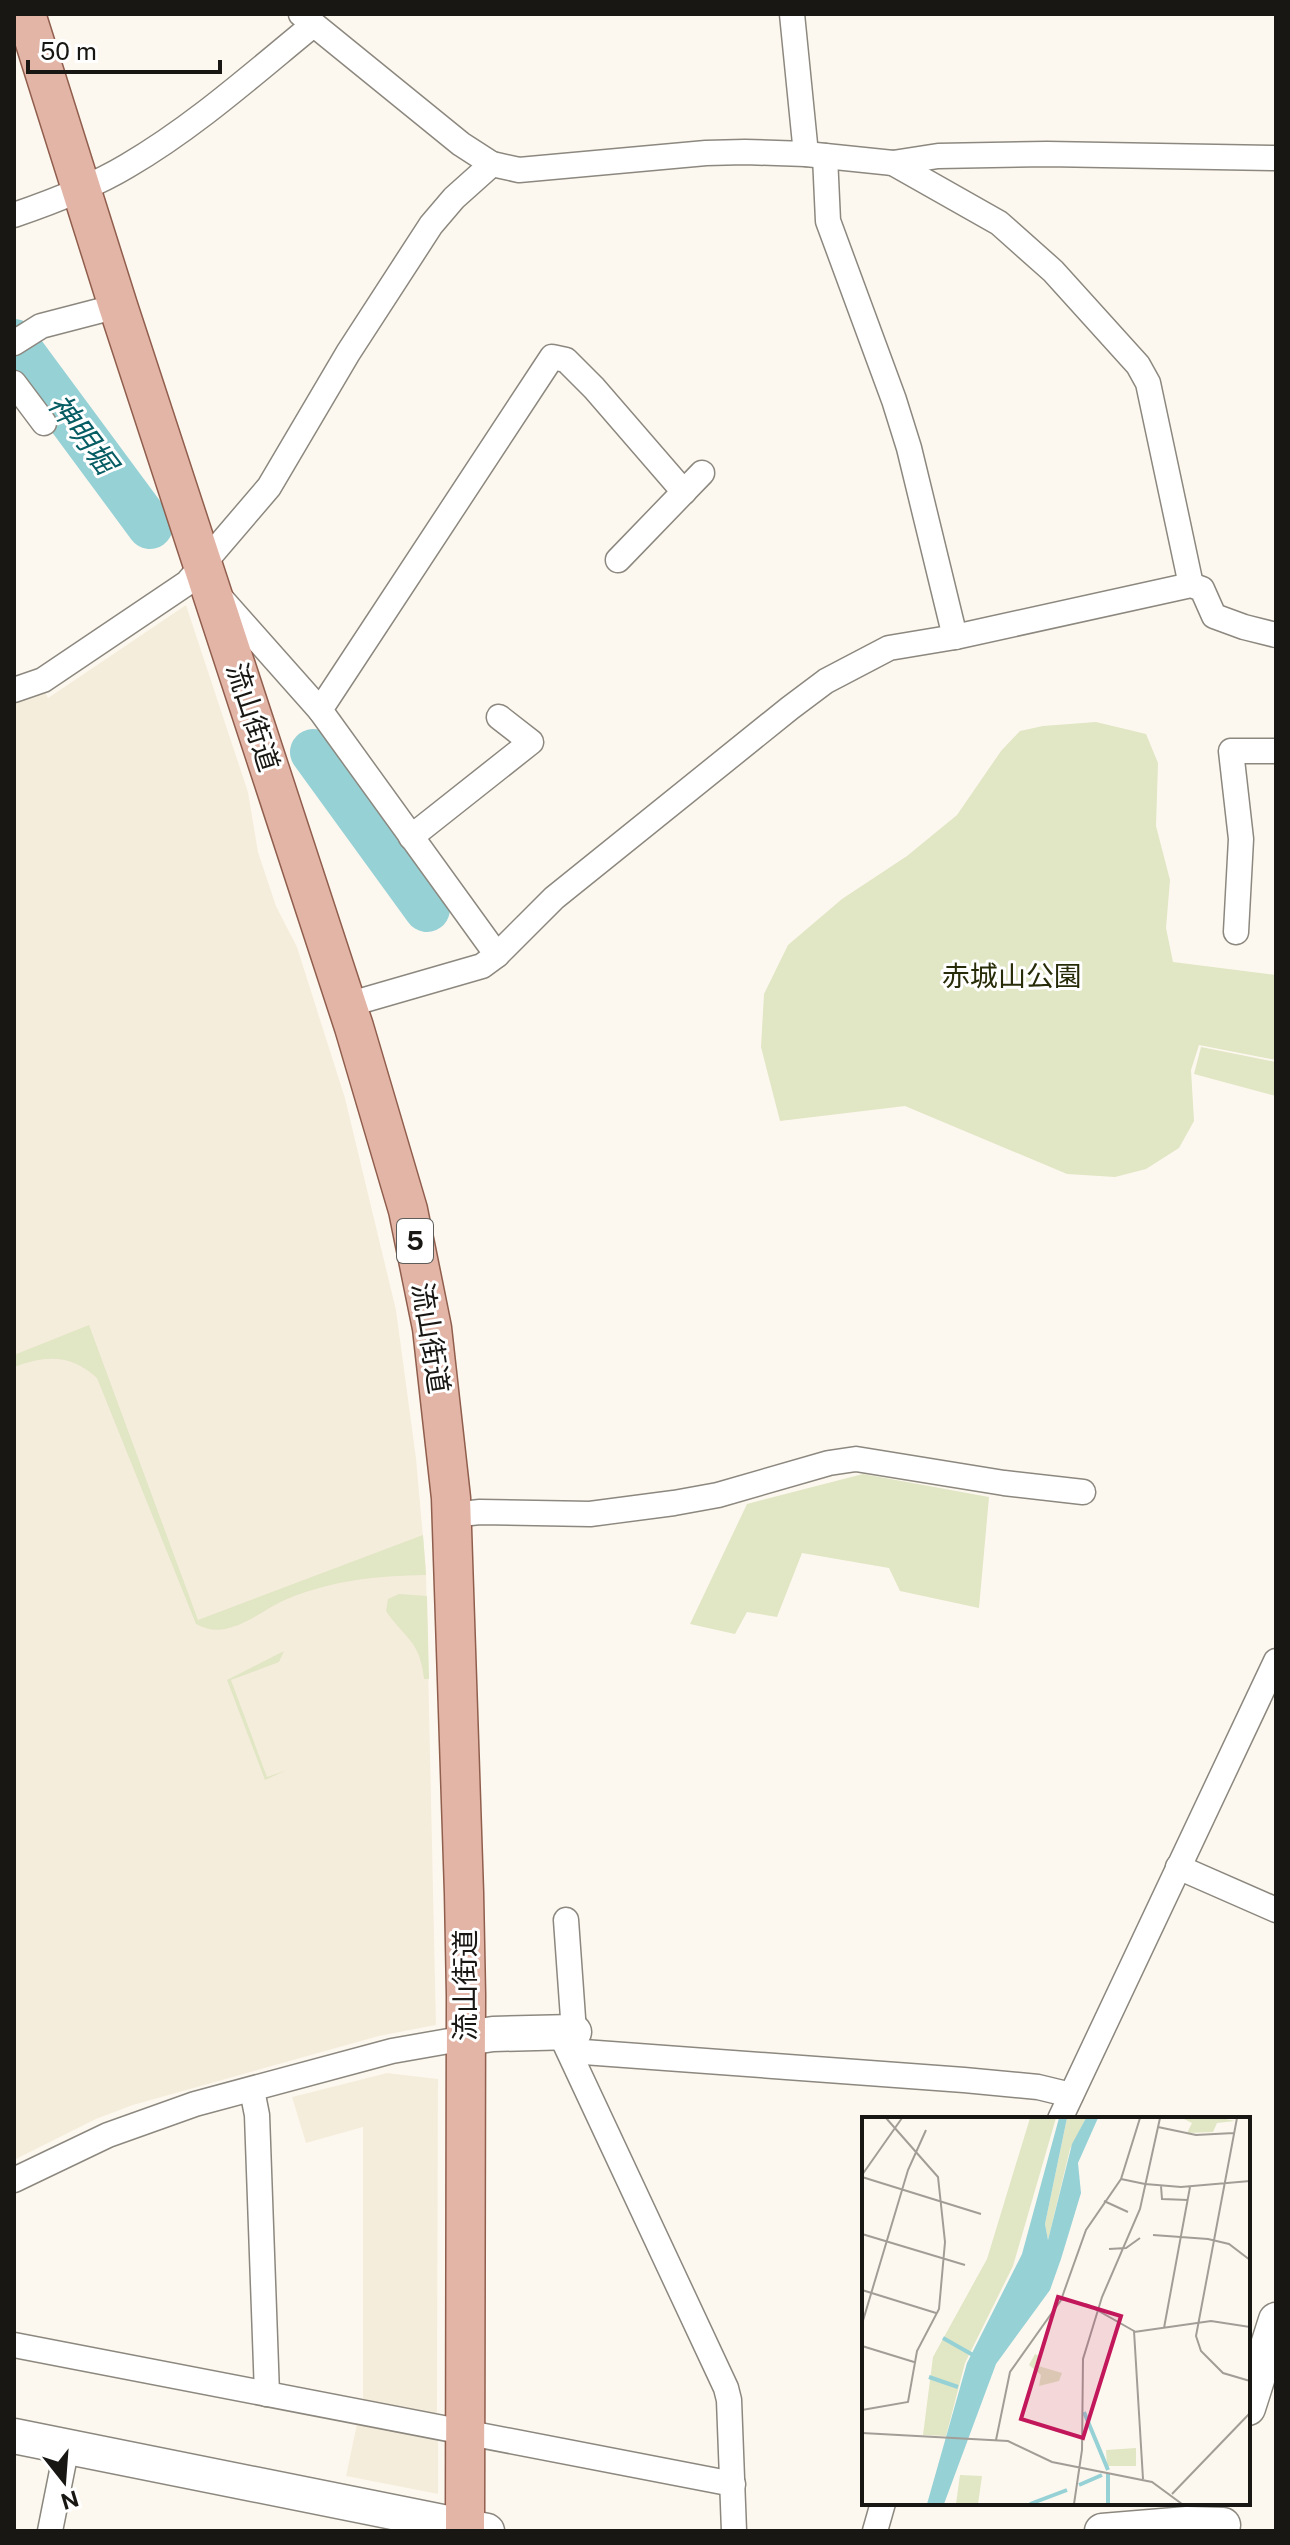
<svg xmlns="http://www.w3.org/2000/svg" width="1290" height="2545" font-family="'Public Sans','Noto Sans JP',sans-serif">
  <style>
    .built { fill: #f5eddc }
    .green { fill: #e1e6c4 }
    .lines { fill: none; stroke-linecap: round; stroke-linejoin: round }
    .river { stroke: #96d1d6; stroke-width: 46 }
    .street-casing { stroke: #8c887f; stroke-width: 27 }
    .secondary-casing { stroke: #8c887f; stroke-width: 37 }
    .primary-casing { stroke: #905e4d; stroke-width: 41 }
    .street { stroke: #fff; stroke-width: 24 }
    .secondary { stroke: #fff; stroke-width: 34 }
    .primary { stroke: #e3b5a7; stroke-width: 38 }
    .labels { text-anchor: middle; stroke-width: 6; stroke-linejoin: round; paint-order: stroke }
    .shield { fill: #fff; stroke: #5e5d5a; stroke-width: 2 }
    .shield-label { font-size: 26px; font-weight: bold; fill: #191714 }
    .street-label { font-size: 28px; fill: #191714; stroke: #fff }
    .park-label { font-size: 28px; fill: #292c08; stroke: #fff }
    .water-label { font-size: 30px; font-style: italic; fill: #065d63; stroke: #fff }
    .inset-river { fill: none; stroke: #96d1d6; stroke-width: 4 }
    .inset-road { fill: none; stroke: #a29e97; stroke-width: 2 }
    .view { fill: #c2185b; fill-opacity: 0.15; stroke: #c2185b; stroke-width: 4 }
    .inset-edge { fill: none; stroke: #191714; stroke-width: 4 }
  </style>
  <rect width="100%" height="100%" fill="#fdf8ef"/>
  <g class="built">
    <path d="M186 605 248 792 258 852 276 906 297 947 345 1098 396 1310 416 1458 426 1570 436 2025 379 2036 133 2105 96 2119 14 2160V699L43 688 48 698Z"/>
    <path d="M387 2073 438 2079 437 2420 363 2405V2127L306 2143 292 2097Z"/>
    <path d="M358 2419 438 2436V2494L346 2476Z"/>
  </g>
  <g class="green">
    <path d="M1096 722 1146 734 1158 763 1156 826 1170 880 1166 928 1173 962 1276 975V1060L1199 1045 1191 1070 1194 1121 1179 1148 1146 1169 1115 1177 1067 1174 905 1106 780 1121 761 1047 764 994 788 945 842 899 907 856 957 815 1001 751 1020 731 1043 726Z"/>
    <path d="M1201 1047 1276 1062V1096L1194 1074Z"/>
    <path d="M89 1325 198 1620 423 1535 426 1575C375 1576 334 1580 287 1599 266 1608 247 1625 225 1629 214 1631 206 1629 196 1624L97 1378C71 1354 46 1355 14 1367V1355Z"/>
    <path d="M863 1474 989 1497 979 1608 900 1591 889 1568 802 1553 777 1617 747 1612 735 1634 690 1624 747 1504Z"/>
    <path d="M399 1594 427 1596 429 1679H424C420 1640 405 1639 386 1611L388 1599Z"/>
    <path d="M284 1651 279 1662 231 1680 267 1777 287 1770 265 1780 227 1680Z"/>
  </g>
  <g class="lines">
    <g class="river">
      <path d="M14 342 150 526"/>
      <path d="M313 752 427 909"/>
    </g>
    <g class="street-casing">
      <g id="street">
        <path d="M301 14 461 144 492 164 519 170 706 153 745 152 806 154 893 163 938 156 1047 154 1276 158"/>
        <path d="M792 14 806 154"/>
        <path d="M825 156 828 221 894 400 909 448 955 637"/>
        <path d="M893 163 999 223 1053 271 1138 365 1148 383 1191 585"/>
        <path d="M14 215C52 202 92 187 127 166 194 127 253 74 313 25"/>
        <path d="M14 343 41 326 118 306"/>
        <path d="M14 383 44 423"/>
        <path d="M618 560 702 473"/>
        <path d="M218 595 320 710"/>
        <path d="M14 690 43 680 187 583 269 487 348 353 431 225 454 198 492 164"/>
        <path d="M411 837 531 742 499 717"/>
        <path d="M1236 932 1241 839 1231 751H1276"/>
        <path d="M497 955 320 710 552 357 566 360 594 388 684 492"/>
        <path d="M347 1005 482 966 497 955 554 898 790 708 826 681 889 648 955 637 1191 585 1202 589 1214 616 1244 627 1276 635"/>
        <path d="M452 1515 480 1512 590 1514 674 1503 718 1495 829 1463 856 1459 1004 1483 1083 1492"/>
        <path d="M1178 1867 1276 1910"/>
        <path d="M566 1920 574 2032"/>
        <path d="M560 2033 726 2388 729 2400 734 2531"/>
        <path d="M570 2051 964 2080 1038 2087 1071 2095"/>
        <path d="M252 2090 257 2115 267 2394"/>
        <path d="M1060 2119 1276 1661"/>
        <path d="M14 2180 108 2135 195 2104 392 2051 466 2038"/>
        <path d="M14 2345 733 2484"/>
        <path d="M50 2531 67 2446"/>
        <path d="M875 2531 883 2503"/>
      </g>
    </g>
    <g class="secondary-casing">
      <g id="secondary">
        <path d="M466 2038 493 2034 574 2032"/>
        <path d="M1248 2408 1276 2320"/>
        <path d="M14 2436 487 2531"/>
        <path d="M1102 2531 1187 2524 1223 2525"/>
      </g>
    </g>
    <g class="primary-casing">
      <path id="primary" d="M26 14 118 306 354 1027 408 1210 432 1328 451 1498 464 1893 466 1995 465 2531"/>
    </g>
    <use href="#street" class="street"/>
    <use href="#secondary" class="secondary"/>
    <use href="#primary" class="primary"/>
  </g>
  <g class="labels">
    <rect class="shield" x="397" y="1219" width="36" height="44" rx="6"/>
    <g class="shield-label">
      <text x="415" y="1250">5</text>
    </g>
    <g class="street-label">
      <text transform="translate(253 717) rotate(72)" y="10">流山街道</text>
      <text transform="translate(431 1338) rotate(81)" y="10">流山街道</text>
      <text transform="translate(465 1985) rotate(-90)" y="10">流山街道</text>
    </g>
    <g class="park-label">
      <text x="1012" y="986">赤城山公園</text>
    </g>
    <g class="water-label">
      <text transform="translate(82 434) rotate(53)" y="10">神明堀</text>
    </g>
  </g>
  <g transform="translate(862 2117)">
    <rect width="388" height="388" fill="#fdf8ef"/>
    <path d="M168 1H194L151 149 103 246 84 319 61 318 71 240 125 142ZM205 1H224L208 32 186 123 183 107ZM320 1H359L373 4 355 6 351 15 325 16 330 6ZM173 237 179 240 173 248 200 256 197 264 177 269 179 258 167 248ZM274 331V349H245L244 333ZM98 358 120 359 116 387H94Z" fill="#e1e6c4"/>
    <path d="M197 1H205L183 107 186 123 210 27 224 1H236L216 46 219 76 199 142 188 173 134 247 82 387H65L105 246 160 137Z" fill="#96d1d6"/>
    <path class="inset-river" d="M81 221 111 238M67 260 96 270M222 295 246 353M217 368 240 358M168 387 205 373M246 387V357"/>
    <path class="inset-road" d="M375 1 334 219 339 234 361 256 388 264M296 10 334 18 372 16M0 58 40 1M0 60 119 97M259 62 283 67M283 67 319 70 388 64M299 69 300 82 326 83M242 84 266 95M0 117 103 148M291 118 346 122 367 127 388 143M247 132 264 131 278 121M0 173 74 196M199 182 226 188 272 214 281 362M0 207 46 53 64 13M302 211 328 70M272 215 349 204 388 210M0 229 52 245M0 293 46 285 55 234 77 192 83 125 76 60 24 1M0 316 146 324 190 345 290 365 320 387M134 323 148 255 199 183 224 113 259 62 278 1M310 377 388 296M212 387 220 333 221 242 240 180 278 92 298 1"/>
    <path class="view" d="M196 180 259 199 221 321 159 302Z"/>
    <rect width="388" height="388" class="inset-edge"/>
  </g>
  <rect width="1290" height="2545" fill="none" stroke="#191714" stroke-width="32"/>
  <g transform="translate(64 2481) rotate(163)" stroke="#ffffff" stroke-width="6" paint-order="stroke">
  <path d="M0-6L14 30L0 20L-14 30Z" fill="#191714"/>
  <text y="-12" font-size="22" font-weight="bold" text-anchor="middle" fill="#191714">N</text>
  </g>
  <path d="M28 60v12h192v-12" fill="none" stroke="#191714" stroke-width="4"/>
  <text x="40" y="60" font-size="24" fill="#191714" stroke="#ffffff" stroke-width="6" paint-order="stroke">50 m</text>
</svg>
